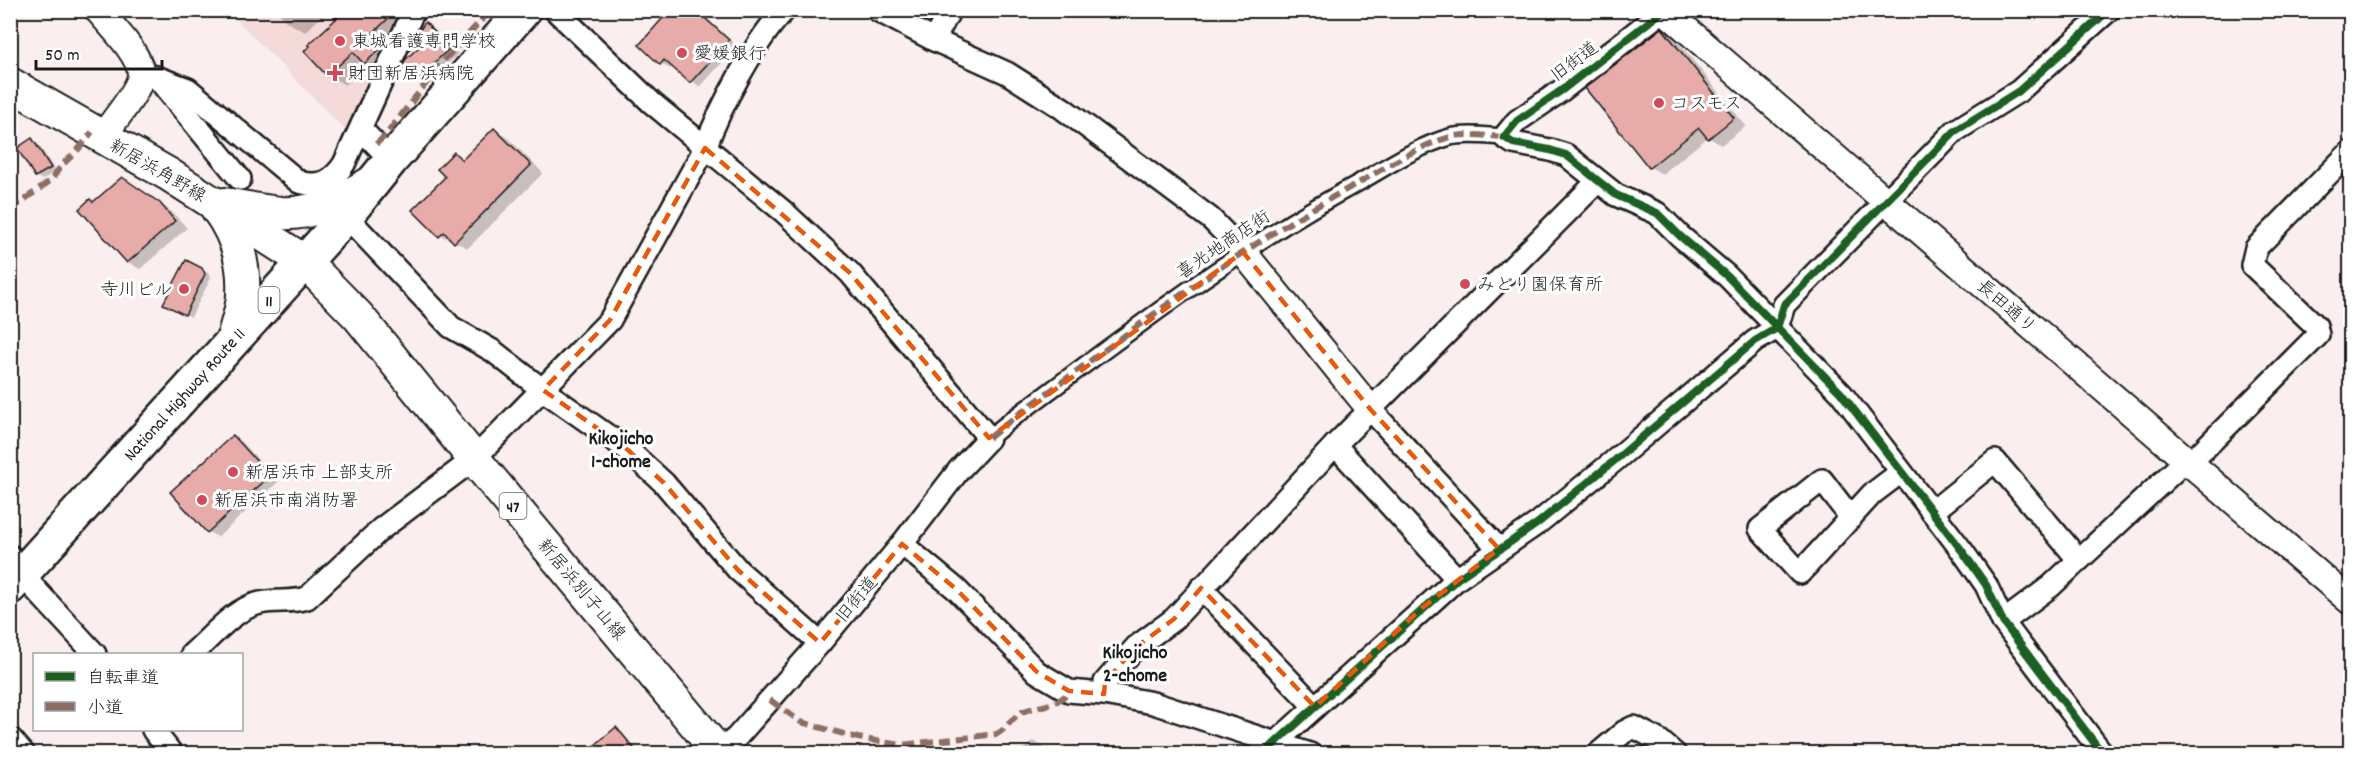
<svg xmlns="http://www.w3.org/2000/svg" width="2361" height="764" font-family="Dekko,'Klee One',sans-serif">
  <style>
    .built { fill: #f4dad9 }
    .shadow { fill: #0003 }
    .building { fill: #e7aca9; stroke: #1c1c1c; stroke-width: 1.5 }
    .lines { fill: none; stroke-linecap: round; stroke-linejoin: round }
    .pedestrian-casing { stroke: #1c1c1c; stroke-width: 20 }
    .minor-casing { stroke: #1c1c1c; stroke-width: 26 }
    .tertiary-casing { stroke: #1c1c1c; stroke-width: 30 }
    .primary-casing { stroke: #1c1c1c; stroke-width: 36 }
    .trunk-casing { stroke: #1c1c1c; stroke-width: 38 }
    .pedestrian { stroke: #fff; stroke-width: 15 }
    .minor { stroke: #fff; stroke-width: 21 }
    .tertiary { stroke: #fff; stroke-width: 26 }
    .primary { stroke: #fff; stroke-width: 32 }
    .trunk { stroke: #fff; stroke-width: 33 }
    .quiet { stroke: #8d6e63; stroke-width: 6; stroke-dasharray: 12 6; stroke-linecap: butt }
    .cycleway-casing { stroke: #fff; stroke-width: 11 }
    .cycleway { stroke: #1b5e20; stroke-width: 8 }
    .marked { fill: none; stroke: #e8590c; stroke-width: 4.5; stroke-dasharray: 12 8; stroke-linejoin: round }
    .poi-dot { fill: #d1495b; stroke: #fff; stroke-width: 2 }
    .labels { text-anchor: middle; stroke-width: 6; stroke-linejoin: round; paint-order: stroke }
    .shield { fill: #fff; stroke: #606060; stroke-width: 1.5 }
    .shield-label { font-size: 16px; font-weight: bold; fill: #1c1c1c }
    .poi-label { font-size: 18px; fill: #1c1c1c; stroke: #fff; text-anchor: start }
    .street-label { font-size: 18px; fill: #1c1c1c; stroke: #fff }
    .neighbourhood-label { font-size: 20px; font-weight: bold; fill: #1c1c1c; stroke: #fff }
  </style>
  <rect width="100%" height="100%" fill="#faeeee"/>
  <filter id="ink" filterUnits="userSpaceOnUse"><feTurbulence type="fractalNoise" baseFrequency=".0167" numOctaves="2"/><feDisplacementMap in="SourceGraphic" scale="12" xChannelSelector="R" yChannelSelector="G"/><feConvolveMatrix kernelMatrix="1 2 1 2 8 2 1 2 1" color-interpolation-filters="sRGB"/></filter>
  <g filter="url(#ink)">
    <path class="built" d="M228 11H410L350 135Z"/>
    <g class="shadow">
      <path d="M276 10H328L305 32 287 22Z"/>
      <path d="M331 10H405L382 73 368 64 345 85 328 75 339 18Z"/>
      <path d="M672 10H698L737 46 700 87 673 66 670 69 661 63Z"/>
      <path d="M425 24 434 29 458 54 427 84 410 77 425 43Z"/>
      <path d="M1662 30 1674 37 1746 126 1721 145 1708 137 1662 174 1650 167Z"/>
      <path d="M494 130 507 137 543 173 468 248 440 235 447 177 454 154 465 160Z"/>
      <path d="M32 140 38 144 56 171 42 180 36 176 19 149Z"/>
      <path d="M135 186 172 212 187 228 140 269 128 262 95 203Z"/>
      <path d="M201 269 208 273 211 278 191 317 165 303Z"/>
      <path d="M234 437 243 443 278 482 218 537 208 532 172 492Z"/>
      <path d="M616 729 622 732 640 754H604L597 745Z"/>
      <path d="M1033 741 1045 748 1049 754H1017Z"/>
    </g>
    <g class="building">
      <path d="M329 10H397L370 36 381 48 364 64 353 52 327 76 304 51 310 46 308 45 337 18Z"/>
      <path d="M670 10H696L729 40 690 83 664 60 660 65 639 45Z"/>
      <path d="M425 22 450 48 417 79 412 74 409 78 401 70 406 59 423 43 416 36Z"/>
      <path d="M1662 28 1734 118 1708 139 1699 128 1649 168 1585 88Z"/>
      <path d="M494 128 531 165 454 243 444 232 439 237 412 210 445 177 437 169 454 152 462 160Z"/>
      <path d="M32 138 51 168 35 177 17 148Z"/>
      <path d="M122 177 160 203 175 221 127 263 79 209 90 199 93 202Z"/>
      <path d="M186 260 202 268 205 274 185 315 163 304Z"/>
      <path d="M233 435 270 476 207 533 170 492Z"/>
      <path d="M616 727 638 753H602L595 745Z"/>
    </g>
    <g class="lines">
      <g class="pedestrian-casing">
        <path id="pedestrian" d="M989 438 1011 420C1124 336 1236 249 1360 182 1388 166 1418 146 1450 137 1466 133 1487 136 1504 137"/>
      </g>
      <g class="minor-casing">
        <g id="minor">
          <path d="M555 10 652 103 784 212 850 273 989 438 959 470 902 544 820 643 736 738 716 754"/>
          <path d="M877 10 934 40 1007 73 1062 108 1211 219 1243 252"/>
          <path d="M1664 10 1562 90 1517 121 1504 137 1513 143 1550 150 1566 155 1616 195 1657 213 1680 236 1727 276 1841 393 1963 552 1986 585 2003 622 2103 754"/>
          <path d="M934 40 950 10"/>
          <path d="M141 74 156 77 188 89 299 182C319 188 333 181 344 164L414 10"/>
          <path d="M159 80 240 179"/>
          <path d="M361 129 391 160"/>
          <path d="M346 216 451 327 493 351 543 390 628 450 664 483 738 570 820 643"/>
          <path d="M1371 410 1499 549"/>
          <path d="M1335 445 1457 579"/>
          <path d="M2190 463 2318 335 2316 326 2252 265 2256 248 2350 152"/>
          <path d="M1932 512 1995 461 2078 559"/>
          <path d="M1851 518 1822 480 1760 529 1800 573 1872 494 1901 472"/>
          <path d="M902 544 956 589 1037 672 1069 691 1104 694 1153 703 1310 754"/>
          <path d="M10 556 22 575 95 654"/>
          <path d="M1201 588 1315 707"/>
          <path d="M2003 622 2051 586 2186 460"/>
          <path d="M192 654C212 637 233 609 260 603 276 599 291 603 307 598L381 529 474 459 610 320 705 148C719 110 756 38 785 10"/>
          <path d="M1104 694 1105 682 1136 647 1174 619 1335 445 1597 182"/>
          <path d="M153 730 172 754"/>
          <path d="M10 738 24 754"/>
          <path d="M1263 754 1457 579 1538 523 1614 461 1755 341 1777 328 1784 305 1955 131 2019 91 2109 10"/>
          <path d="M1598 754 1624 732 1634 727 1660 741 1675 754"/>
        </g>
      </g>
      <g class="tertiary-casing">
        <g id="tertiary">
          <path d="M98 10C111 26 139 53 141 73 142 88 111 124 102 137"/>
          <path d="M1664 10 2350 601"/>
          <path d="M1243 252 1371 410"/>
        </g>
      </g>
      <g class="primary-casing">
        <g id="primary">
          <path d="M10 84 168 174 304 261 358 316 474 459 720 754"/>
          <path d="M224 204C243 207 262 211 281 213 315 215 345 198 374 181"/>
          <path d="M216 207C235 232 245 262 243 294 243 309 236 325 233 339"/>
        </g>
      </g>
      <g class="trunk-casing">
        <path id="trunk" d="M10 587 346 216 391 160 524 10"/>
      </g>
      <use href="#pedestrian" class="pedestrian"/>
      <use href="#minor" class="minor"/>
      <use href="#tertiary" class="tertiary"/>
      <use href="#primary" class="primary"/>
      <use href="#trunk" class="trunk"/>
      <g class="quiet">
        <path d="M376 144 385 136 445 59 491 10"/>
        <path d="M10 210 50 181 62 165 77 151 92 132"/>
        <path d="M989 438 1011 420C1124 336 1236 249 1360 182 1388 166 1418 146 1450 137 1466 133 1487 136 1504 137"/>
        <path d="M770 700 801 722 858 738 901 745 997 734C1008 728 1011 718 1022 712 1038 705 1058 707 1069 691"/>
      </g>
      <g class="cycleway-casing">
        <g id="cycleway">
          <path d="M1664 10 1562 90 1517 121 1504 137 1513 143 1550 150 1566 155 1616 195 1657 213 1680 236 1727 276 1841 393 1963 552 1986 585 2003 622 2103 754"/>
          <path d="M1263 754 1457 579 1538 523 1614 461 1755 341 1777 328 1784 305 1955 131 2019 91 2109 10"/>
        </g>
      </g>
      <use href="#cycleway" class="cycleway"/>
    </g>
  </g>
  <path class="marked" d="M705 148 850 273 989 438 1243 252 1371 410 1499 549 1422 608 1315 707 1201 588 1174 619 1136 647 1105 682 1104 694 1069 691 1037 672 956 589 902 544 820 643 738 570 664 483 628 450 543 390 610 320Z"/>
  <g class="poi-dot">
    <circle cx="340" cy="41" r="6"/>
    <circle cx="682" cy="53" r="6"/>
    <path d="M332 64h6v6h6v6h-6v6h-6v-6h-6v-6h6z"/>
    <circle cx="1659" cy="103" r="6"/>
    <circle cx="1465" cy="284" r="6"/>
    <circle cx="184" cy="289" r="6"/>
    <circle cx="233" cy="472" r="6"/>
    <circle cx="202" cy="500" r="6"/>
  </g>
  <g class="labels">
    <g class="shield">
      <rect x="258.5" y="287" width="21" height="26" rx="4.5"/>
      <rect x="499.5" y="493" width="27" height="26" rx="4.5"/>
    </g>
    <g class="shield-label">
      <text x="269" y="306">11</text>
      <text x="513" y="512">47</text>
    </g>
    <g class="poi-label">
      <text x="352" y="47">東城看護専門学校</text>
      <text x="694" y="59">愛媛銀行</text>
      <text x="348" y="79">財団新居浜病院</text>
      <text x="1671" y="109">コスモス</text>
      <text x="1477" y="290">みどり園保育所</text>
      <text x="172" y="295" text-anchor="end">寺川ビル</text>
      <text x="245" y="478">新居浜市 上部支所</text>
      <text x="214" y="506">新居浜市南消防署</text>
    </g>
    <g class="street-label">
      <text transform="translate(1574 61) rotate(-37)" y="6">旧街道</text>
      <text transform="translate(158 170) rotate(30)" y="6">新居浜角野線</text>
      <text transform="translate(1223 244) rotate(-34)" y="6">喜光地商店街</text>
      <text transform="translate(2007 306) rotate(41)" y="6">長田通り</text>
      <text transform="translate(184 394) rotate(-48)" y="6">National Highway Route 11</text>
      <text transform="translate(582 589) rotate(50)" y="6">新居浜別子山線</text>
      <text transform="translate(856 599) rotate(-50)" y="6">旧街道</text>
    </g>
    <g class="neighbourhood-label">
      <text x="621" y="444">Kikojicho<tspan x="621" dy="23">1-chome</tspan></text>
      <text x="1135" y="658">Kikojicho<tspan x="1135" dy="23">2-chome</tspan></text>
    </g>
  </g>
  <rect width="2361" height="764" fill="none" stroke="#fff" stroke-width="36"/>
  <rect x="18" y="18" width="2325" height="728" fill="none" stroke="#1c1c1c" stroke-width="2" filter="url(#ink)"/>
  <rect x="33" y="653" width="210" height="78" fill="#ffffff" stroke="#a4a4a4" stroke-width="1.5"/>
  <rect x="45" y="672" width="30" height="9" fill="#1b5e20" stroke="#a4a4a4" stroke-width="1.5"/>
  <text x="87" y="683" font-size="18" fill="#1c1c1c">自転車道</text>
  <rect x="45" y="702" width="30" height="9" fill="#8d6e63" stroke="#a4a4a4" stroke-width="1.5"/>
  <text x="87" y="713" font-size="18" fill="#1c1c1c">小道</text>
  <path d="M36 60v9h126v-9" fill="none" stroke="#1c1c1c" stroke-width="3"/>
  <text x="45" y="60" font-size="18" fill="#1c1c1c" stroke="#ffffff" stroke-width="4.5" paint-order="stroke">50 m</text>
</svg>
